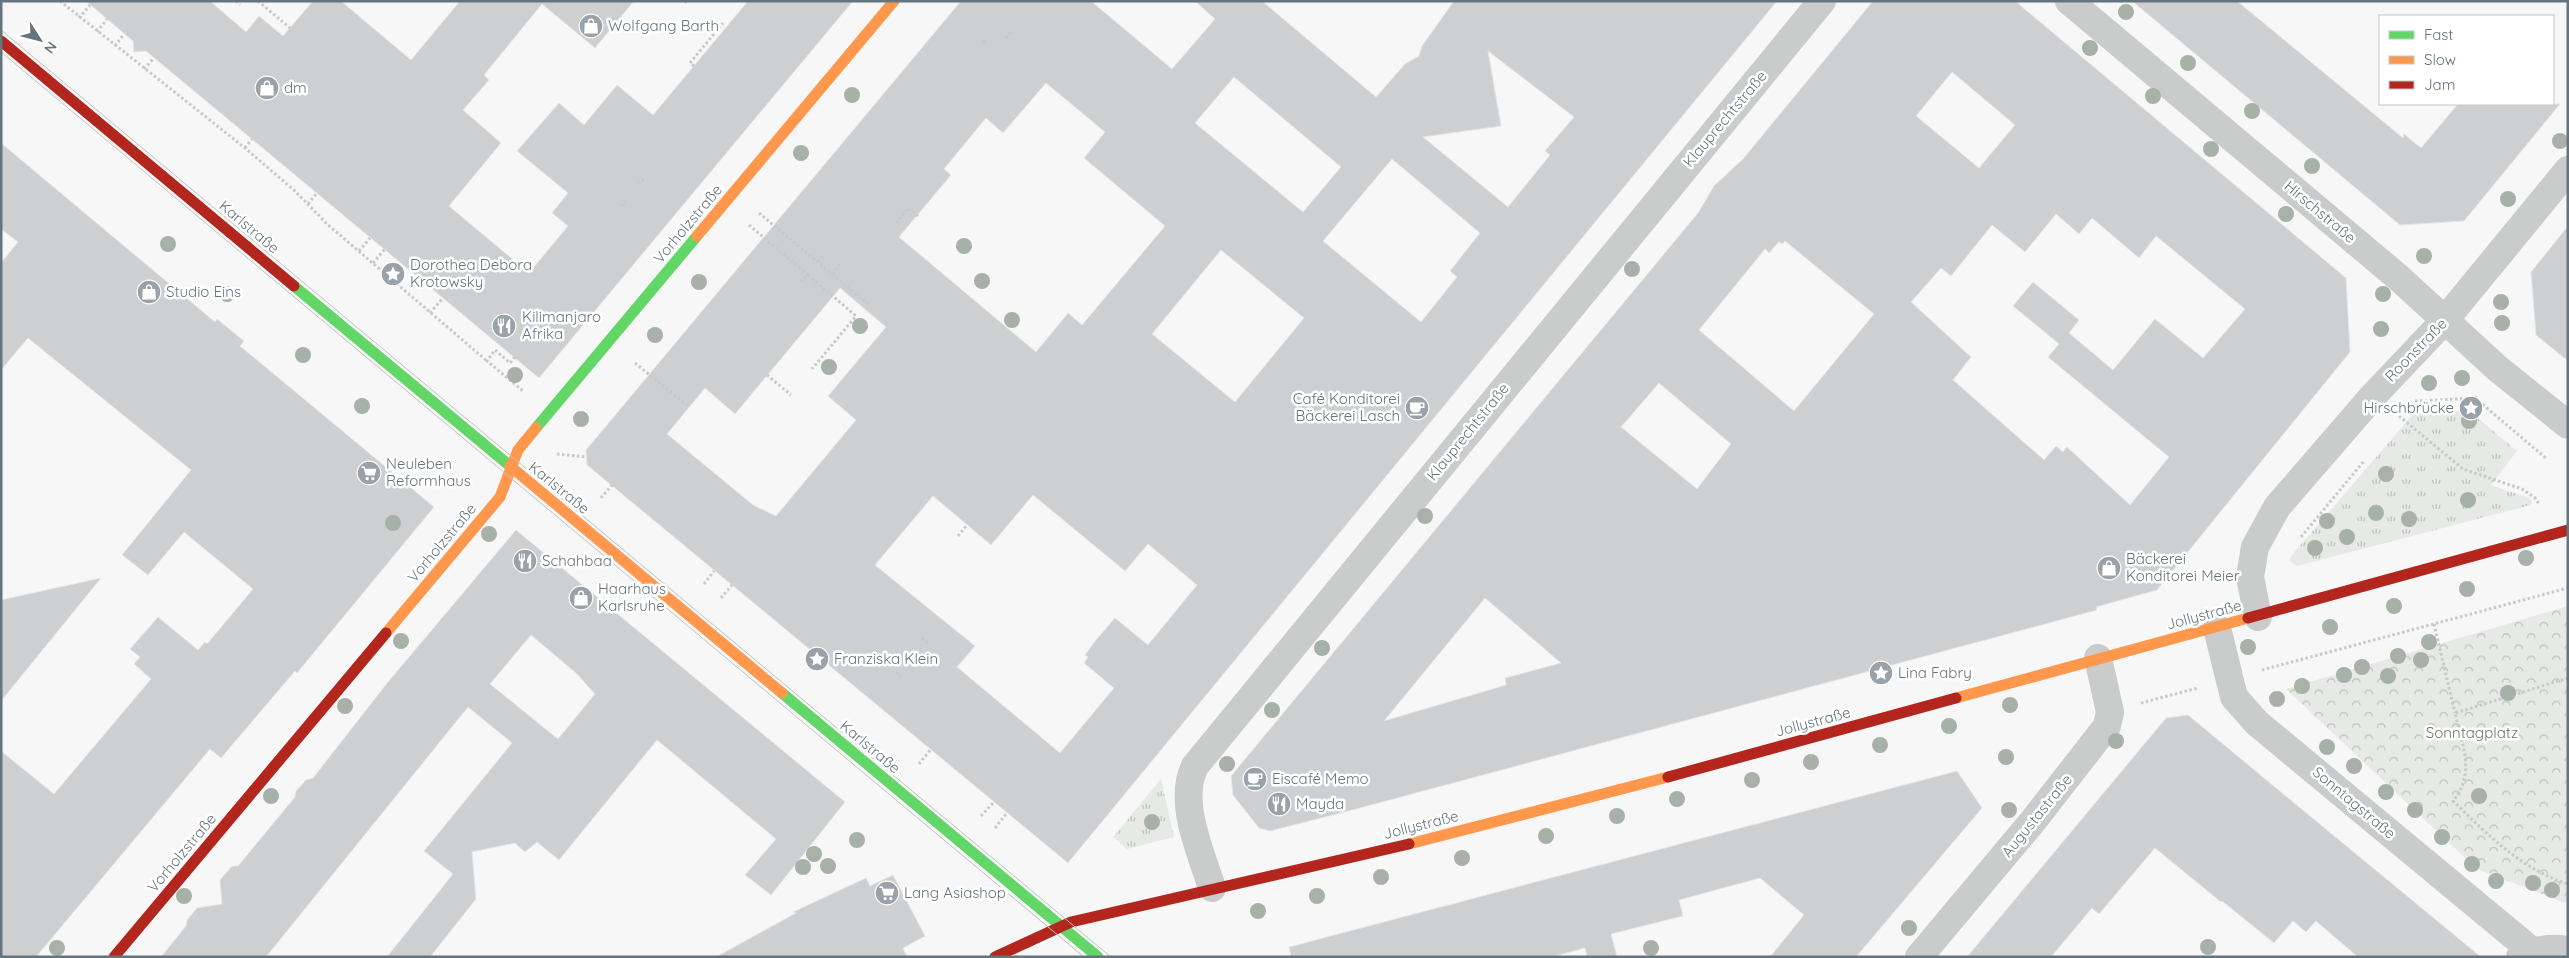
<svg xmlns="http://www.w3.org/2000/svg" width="2569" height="958" font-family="Quicksand,sans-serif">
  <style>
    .grass { fill: url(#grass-tufts) }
    .forest { fill: url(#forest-crowns) }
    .building { fill: #cecfd0; stroke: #e6e6e6; fill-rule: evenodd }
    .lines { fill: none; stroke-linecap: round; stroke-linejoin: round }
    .path { stroke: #c8c9ca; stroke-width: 3; stroke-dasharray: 2.5 2.5; stroke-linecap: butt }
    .street { stroke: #cacccc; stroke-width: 28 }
    .fast { stroke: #63d668; stroke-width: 11 }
    .slow { stroke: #ff974d; stroke-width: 11 }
    .jam { stroke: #b3261e; stroke-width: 11 }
    .tram { stroke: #c1c2c3; stroke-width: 1 }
    .tree { fill: #a8b1a7 }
    .labels { text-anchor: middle; stroke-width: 5; stroke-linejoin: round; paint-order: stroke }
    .poi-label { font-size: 15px; fill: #66747e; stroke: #fff; text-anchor: start }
    .street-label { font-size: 15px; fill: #66747e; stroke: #fff }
    .park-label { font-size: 15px; fill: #687765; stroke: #fff }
  </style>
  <defs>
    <pattern id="grass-tufts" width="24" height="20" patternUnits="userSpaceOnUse" patternTransform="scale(1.25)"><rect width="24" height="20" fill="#e6e9e5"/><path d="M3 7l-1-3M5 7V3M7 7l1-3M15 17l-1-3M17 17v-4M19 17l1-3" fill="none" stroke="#bec1bf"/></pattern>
    <pattern id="forest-crowns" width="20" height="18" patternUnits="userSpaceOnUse" patternTransform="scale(1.25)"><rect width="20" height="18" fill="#e6e9e5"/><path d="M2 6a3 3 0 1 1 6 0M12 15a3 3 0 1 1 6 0" fill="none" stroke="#bec1bf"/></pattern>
  </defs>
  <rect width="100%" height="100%" fill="#f7f7f7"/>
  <g class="grass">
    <path d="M2469 411 2517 451 2491 485 2529 498 2532 501 2531 505 2297 566 2290 561 2291 556 2414 413Z"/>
    <path d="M1161 779 1174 837 1127 849 1113 837Z"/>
  </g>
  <path class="forest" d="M2568 606V904L2477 869 2286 689Z"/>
  <g class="building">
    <path d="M86 1H210L246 32 259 16 283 36 313 1H341L411 60 460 1H634L595 48 542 4 484 75 489 80 463 110 501 143 449 206 529 273 568 226 552 213 568 193 517 151 559 103 584 125 617 85 653 115 748 1H853L539 378 146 51 134 52 133 41Z"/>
    <path d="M961 1H1091L1172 69 1215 19 1195 1H1262L1376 97 1405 64 1419 56 1422 46 1454 1H1777L1068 863 587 465 586 450ZM1488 51 1574 117 1545 151 1550 155 1508 207 1423 137 1501 126ZM1234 77 1341 167 1303 212 1195 123ZM1046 83 1105 132 1084 158 1165 226 1082 325 1068 313 1036 352 899 237 951 175 944 169 986 118 1003 133ZM1392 159 1480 233 1450 271 1457 277 1421 322 1323 241ZM1221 250 1304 318 1235 402 1152 334ZM840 288 886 327 828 396 856 420 776 516 753 505 667 434 705 388 735 414ZM1033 495 1125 571 1148 544 1197 585 1148 645 1115 618 1096 640 1085 655 1088 657 1084 663 1114 688 1060 753 957 667 975 646 875 565 933 496 991 545Z"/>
    <path d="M1873 1H2015L2346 278 2350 352 2157 590 2096 607 2097 610 1360 808 1270 831 1259 828 1233 795 1231 776 1698 213 1714 186 1743 159ZM1952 72 2015 125 1979 168 1916 116ZM2056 214 2079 234 2092 218 2139 258 2156 236 2245 309 2203 358 2155 319 2113 370 2069 333 2079 320 2033 282 2013 306 2059 344 2048 357 2169 457 2130 505 2067 447 2063 452 2056 446 2044 460 1953 380 1971 357 1911 302 1941 268 1951 276 1992 225 2025 252ZM1785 241 1874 314 1794 411 1699 330 1765 249 1769 253 1779 242 1782 244ZM1659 383 1731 444 1697 489 1621 427ZM1485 598 1561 663 1505 678 1506 685 1384 721Z"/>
    <path d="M2132 1H2237L2403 138 2404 134 2421 148 2458 104H2560L2464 221 2400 225Z"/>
    <path d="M1 143 215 322 217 319 244 341 240 346 434 507 297 673 295 671 221 758 210 749 36 957H1V751L54 794 151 679 134 664 140 657 130 649 158 617 198 650 205 642 207 644 253 589 184 532 148 575 122 555 191 470 28 338 1 370V263L18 242 1 229Z"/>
    <path d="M2568 226V361L2536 335 2531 272Z"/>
    <path d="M516 530 845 802 771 895 745 875 776 839 657 740 559 860 537 842 525 852 515 843 472 852 476 899 430 957H387L453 874 424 851 512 743 468 707 266 957H161L186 926 187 920 197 908 222 904 220 880 232 866H238L295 797 296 791 306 780 313 778 388 682ZM531 635 576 673 595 694 558 739 490 684Z"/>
    <path d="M101 578 1 701V600Z"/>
    <path d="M2188 715 2299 807 2481 957H2358L2316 921 2306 932 2293 921 2274 943 2222 901 2221 902 2155 848 2099 914 2092 908 2051 957H1967L2166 718Z"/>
    <path d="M1957 771 1982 808 1856 957H1770L1804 915 1760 878 1679 900 1683 916 1611 934 1617 957H1587L1585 948 1551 957H1291L1289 947Z"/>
    <path d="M893 875 925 936 903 948 907 957H716L796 913 793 912 866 878 870 886Z"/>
  </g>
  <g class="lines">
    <g class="path">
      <path d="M60 1 245 148 295 191 327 224 487 361"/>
      <path d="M236 1 240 5"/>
      <path d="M258 1 290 28"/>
      <path d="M685 1 687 3"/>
      <path d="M79 18 90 5"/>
      <path d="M97 32 107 19"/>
      <path d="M1006 38 1011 32"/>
      <path d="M983 42 987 39"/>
      <path d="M115 46 124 34"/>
      <path d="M694 66 690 63 723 23"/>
      <path d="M144 69 154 58"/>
      <path d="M245 148 252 139"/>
      <path d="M639 185 644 178"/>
      <path d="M308 204 317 193"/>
      <path d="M621 206 625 201"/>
      <path d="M759 213 869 305"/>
      <path d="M896 223 908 208 918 216"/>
      <path d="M749 225 808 275 801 282"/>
      <path d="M359 251 370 238"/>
      <path d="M818 262 825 254"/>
      <path d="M373 263 385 249"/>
      <path d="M833 274 840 265"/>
      <path d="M808 275 856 316 812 369"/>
      <path d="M430 313 443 298"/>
      <path d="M515 357 510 363 495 350 487 361 523 391"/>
      <path d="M635 363 689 407"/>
      <path d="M767 375 791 395"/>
      <path d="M2475 398 2547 459"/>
      <path d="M2415 401 2475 398 2477 395"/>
      <path d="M2399 416 2463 469 2522 489 2535 498 2539 504"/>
      <path d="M557 454 586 457"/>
      <path d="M601 498 612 485"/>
      <path d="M958 536 967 525"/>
      <path d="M2301 537 2364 461"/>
      <path d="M704 584 714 571"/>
      <path d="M721 598 732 585"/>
      <path d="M2434 624 2455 713"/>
      <path d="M922 638 929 644"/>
      <path d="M2262 670 2568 588"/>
      <path d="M896 672 901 677"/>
      <path d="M2568 678 2455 713C2462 744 2476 773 2453 801 2488 835 2521 869 2568 884"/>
      <path d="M2141 703 2198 688"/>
      <path d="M919 764 931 749"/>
      <path d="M981 816 994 802"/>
      <path d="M995 828 1007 813"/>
    </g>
    <g class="street">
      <path d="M2069 1 2399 278 2497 368 2568 425"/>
      <path d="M2258 617 2250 577 2255 547 2277 507 2373 396 2444 321 2568 170"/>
      <path d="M2217 628 2234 697 2257 723 2532 951"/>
      <path d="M1212 888C1201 852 1177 802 1195 766L1822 1"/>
      <path d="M1919 957 2033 821 2107 726 2110 712 2098 658"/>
      <path d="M2520 957C2536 949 2550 947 2568 950"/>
    </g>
    <g class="fast">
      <path d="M294 286 510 466"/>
      <path d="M536 428 697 236"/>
      <path d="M782 693 1098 957"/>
    </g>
    <g class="slow">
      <path d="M697 236 894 1"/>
      <path d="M510 466 782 693"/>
      <path d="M386 633 500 497 518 450 536 428"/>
      <path d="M1956 698 2248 618"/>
      <path d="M1409 844 1668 777"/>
    </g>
    <g class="jam">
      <path d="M1 41 294 286"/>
      <path d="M2248 618 2568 530"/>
      <path d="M1668 777 1956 698"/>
      <path d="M114 957 386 633"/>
      <path d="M995 957 1071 922 1409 844"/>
    </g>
    <g class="tram">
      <path d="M1 30 1111 957"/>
      <path d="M1 52 1084 957"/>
    </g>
  </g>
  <g class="tree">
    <circle cx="2126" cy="12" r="8"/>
    <circle cx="2090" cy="48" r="8"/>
    <circle cx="2188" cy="63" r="8"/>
    <circle cx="852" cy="95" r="8"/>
    <circle cx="2153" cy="96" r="8"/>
    <circle cx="2252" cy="111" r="8"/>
    <circle cx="2560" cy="141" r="8"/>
    <circle cx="2211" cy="149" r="8"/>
    <circle cx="801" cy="153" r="8"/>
    <circle cx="2312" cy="166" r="8"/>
    <circle cx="2508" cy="199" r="8"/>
    <circle cx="2286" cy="214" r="8"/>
    <circle cx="168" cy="244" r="8"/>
    <circle cx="964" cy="246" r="8"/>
    <circle cx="2424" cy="256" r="8"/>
    <circle cx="1632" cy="269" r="8"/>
    <circle cx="982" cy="281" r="8"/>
    <circle cx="699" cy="282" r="8"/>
    <circle cx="227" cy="294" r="8"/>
    <circle cx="2383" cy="294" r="8"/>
    <circle cx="2501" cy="302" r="8"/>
    <circle cx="1012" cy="320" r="8"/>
    <circle cx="2502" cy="323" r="8"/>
    <circle cx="860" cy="326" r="8"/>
    <circle cx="2381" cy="329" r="8"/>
    <circle cx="655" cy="335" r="8"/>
    <circle cx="303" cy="355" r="8"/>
    <circle cx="829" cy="367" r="8"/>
    <circle cx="515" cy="375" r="8"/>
    <circle cx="2462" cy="378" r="8"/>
    <circle cx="2429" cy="383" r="8"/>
    <circle cx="362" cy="406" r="8"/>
    <circle cx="581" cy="419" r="8"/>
    <circle cx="2469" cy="421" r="8"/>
    <circle cx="2386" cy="474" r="8"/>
    <circle cx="2468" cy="500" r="8"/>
    <circle cx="2376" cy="513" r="8"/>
    <circle cx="1425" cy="516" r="8"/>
    <circle cx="2409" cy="519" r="8"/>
    <circle cx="2327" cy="521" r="8"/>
    <circle cx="393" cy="523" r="8"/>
    <circle cx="489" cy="534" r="8"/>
    <circle cx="2347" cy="537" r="8"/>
    <circle cx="2315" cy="548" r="8"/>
    <circle cx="2526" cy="558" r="8"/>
    <circle cx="2467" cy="589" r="8"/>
    <circle cx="2394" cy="606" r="8"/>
    <circle cx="2330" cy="627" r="8"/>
    <circle cx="401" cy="641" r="8"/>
    <circle cx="2429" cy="642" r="8"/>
    <circle cx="2248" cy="647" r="8"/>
    <circle cx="1322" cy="648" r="8"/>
    <circle cx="2398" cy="656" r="8"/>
    <circle cx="2421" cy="660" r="8"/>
    <circle cx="2362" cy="667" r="8"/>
    <circle cx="2344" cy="675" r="8"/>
    <circle cx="2388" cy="676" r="8"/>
    <circle cx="2302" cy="686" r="8"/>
    <circle cx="2508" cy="693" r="8"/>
    <circle cx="2277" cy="699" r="8"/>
    <circle cx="2010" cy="705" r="8"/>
    <circle cx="345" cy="706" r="8"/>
    <circle cx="1272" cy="710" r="8"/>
    <circle cx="1949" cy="726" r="8"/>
    <circle cx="2116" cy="741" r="8"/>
    <circle cx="1880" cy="745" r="8"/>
    <circle cx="2327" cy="747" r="8"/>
    <circle cx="2006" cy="757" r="8"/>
    <circle cx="1811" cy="762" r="8"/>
    <circle cx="1227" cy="764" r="8"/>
    <circle cx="2354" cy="766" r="8"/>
    <circle cx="1752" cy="780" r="8"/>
    <circle cx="2386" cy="792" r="8"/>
    <circle cx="271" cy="796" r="8"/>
    <circle cx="2479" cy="796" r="8"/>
    <circle cx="1677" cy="799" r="8"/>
    <circle cx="2009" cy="810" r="8"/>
    <circle cx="2415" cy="810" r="8"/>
    <circle cx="1617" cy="816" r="8"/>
    <circle cx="1152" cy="822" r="8"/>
    <circle cx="1546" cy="836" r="8"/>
    <circle cx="2442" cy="837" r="8"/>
    <circle cx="857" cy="840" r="8"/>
    <circle cx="814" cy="854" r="8"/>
    <circle cx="1462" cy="858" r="8"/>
    <circle cx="2472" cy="864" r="8"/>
    <circle cx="828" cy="866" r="8"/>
    <circle cx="803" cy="867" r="8"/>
    <circle cx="1381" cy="877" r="8"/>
    <circle cx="2496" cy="881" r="8"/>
    <circle cx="2533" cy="883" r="8"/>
    <circle cx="2552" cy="890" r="8"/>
    <circle cx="184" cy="896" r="8"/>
    <circle cx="1317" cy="896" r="8"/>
    <circle cx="1258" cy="911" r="8"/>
    <circle cx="1909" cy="928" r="8"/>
    <circle cx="2208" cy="947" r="8"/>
    <circle cx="57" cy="948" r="8"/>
    <circle cx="1651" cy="948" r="8"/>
  </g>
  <defs>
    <g id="shop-disc" transform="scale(1.25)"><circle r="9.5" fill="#99a2a8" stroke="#fff"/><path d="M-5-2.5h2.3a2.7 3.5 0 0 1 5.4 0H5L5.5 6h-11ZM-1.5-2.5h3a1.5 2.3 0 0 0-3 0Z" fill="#fff"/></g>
    <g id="sight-disc" transform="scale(1.25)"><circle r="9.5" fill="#99a2a8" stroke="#fff"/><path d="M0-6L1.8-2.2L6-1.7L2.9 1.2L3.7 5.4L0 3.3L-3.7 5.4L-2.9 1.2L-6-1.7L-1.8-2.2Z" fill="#fff"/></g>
    <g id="restaurant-disc" transform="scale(1.25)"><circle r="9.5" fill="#99a2a8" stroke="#fff"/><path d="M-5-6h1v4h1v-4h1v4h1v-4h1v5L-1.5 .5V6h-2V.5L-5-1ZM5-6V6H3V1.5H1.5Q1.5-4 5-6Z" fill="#fff"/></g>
    <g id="cafe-disc" transform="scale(1.25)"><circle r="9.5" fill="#99a2a8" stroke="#fff"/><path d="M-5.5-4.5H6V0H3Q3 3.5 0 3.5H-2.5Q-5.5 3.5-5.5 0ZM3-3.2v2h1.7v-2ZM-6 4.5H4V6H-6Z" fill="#fff"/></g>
    <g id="supermarket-disc" transform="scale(1.25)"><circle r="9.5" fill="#99a2a8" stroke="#fff"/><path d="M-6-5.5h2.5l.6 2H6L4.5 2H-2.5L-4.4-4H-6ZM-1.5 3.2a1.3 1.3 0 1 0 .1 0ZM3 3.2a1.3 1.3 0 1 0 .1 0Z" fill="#fff"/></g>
  </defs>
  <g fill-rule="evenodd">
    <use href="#shop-disc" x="591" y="26"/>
    <use href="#shop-disc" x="267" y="88"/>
    <use href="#sight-disc" x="393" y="274"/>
    <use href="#shop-disc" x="149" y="292"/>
    <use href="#restaurant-disc" x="504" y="326"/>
    <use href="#cafe-disc" x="1417" y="408"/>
    <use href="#sight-disc" x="2471" y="408"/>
    <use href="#supermarket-disc" x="369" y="473"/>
    <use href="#restaurant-disc" x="525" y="561"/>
    <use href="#shop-disc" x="2109" y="568"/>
    <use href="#shop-disc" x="581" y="598"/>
    <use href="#sight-disc" x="817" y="659"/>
    <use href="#sight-disc" x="1881" y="673"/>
    <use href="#cafe-disc" x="1255" y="779"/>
    <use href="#restaurant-disc" x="1279" y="804"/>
    <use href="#supermarket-disc" x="887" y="893"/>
  </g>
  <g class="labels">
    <g class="poi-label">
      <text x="608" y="31">Wolfgang Barth</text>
      <text x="284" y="93">dm</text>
      <text x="410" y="270">Dorothea Debora<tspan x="410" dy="17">Krotowsky</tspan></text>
      <text x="166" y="297">Studio Eins</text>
      <text x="522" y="322">Kilimanjaro<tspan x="522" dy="17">Afrika</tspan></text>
      <text x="1400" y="404" text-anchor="end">Café Konditorei<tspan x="1400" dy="17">Bäckerei Lasch</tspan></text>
      <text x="2454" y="413" text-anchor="end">Hirschbrücke</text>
      <text x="386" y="469">Neuleben<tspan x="386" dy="17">Reformhaus</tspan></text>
      <text x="2126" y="564">Bäckerei<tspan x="2126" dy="17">Konditorei Meier</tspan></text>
      <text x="542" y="566">Schahbaa</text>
      <text x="598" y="594">Haarhaus<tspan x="598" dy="17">Karlsruhe</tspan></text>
      <text x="834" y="664">Franziska Klein</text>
      <text x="1898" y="678">Lina Fabry</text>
      <text x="1272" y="784">Eiscafé Memo</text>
      <text x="1296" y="809">Mayda</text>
      <text x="904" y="898">Lang Asiashop</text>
    </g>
    <g class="street-label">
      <text transform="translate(1725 119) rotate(-50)" y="5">Klauprechtstraße</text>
      <text transform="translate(2320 212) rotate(40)" y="5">Hirschstraße</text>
      <text transform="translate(688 224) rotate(-50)" y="5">Vorholzstraße</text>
      <text transform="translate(249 227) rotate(40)" y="5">Karlstraße</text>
      <text transform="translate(2416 350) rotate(-46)" y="5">Roonstraße</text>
      <text transform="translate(1468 432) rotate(-51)" y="5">Klauprechtstraße</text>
      <text transform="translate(559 488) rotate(39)" y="5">Karlstraße</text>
      <text transform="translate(442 543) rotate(-50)" y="5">Vorholzstraße</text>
      <text transform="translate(2204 615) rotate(-15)" y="5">Jollystraße</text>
      <text transform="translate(1813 722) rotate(-15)" y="5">Jollystraße</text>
      <text transform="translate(870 747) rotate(40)" y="5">Karlstraße</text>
      <text transform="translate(2354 803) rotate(40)" y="5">Sonntagstraße</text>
      <text transform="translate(2037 816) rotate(-51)" y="5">Augustastraße</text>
      <text transform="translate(1421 825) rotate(-14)" y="5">Jollystraße</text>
      <text transform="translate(182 853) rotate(-50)" y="5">Vorholzstraße</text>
    </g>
    <g class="park-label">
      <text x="2472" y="738">Sonntagplatz</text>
    </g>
  </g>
  <rect width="2569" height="958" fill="none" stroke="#66747e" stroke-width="5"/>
  <rect x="2379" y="15" width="175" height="90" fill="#ffffff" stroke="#c2c7cb"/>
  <rect x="2389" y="31" width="25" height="8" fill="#63d668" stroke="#c2c7cb"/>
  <text x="2424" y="40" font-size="15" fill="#66747e">Fast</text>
  <rect x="2389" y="56" width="25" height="8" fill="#ff974d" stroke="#c2c7cb"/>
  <text x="2424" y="65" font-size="15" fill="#66747e">Slow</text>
  <rect x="2389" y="81" width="25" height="8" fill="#b3261e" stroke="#c2c7cb"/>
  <text x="2424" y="90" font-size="15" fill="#66747e">Jam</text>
  <g transform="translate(40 40) rotate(126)" stroke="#ffffff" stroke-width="4" paint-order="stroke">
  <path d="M0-4L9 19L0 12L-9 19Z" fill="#66747e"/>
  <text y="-8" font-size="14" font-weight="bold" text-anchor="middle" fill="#66747e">N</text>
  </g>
</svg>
